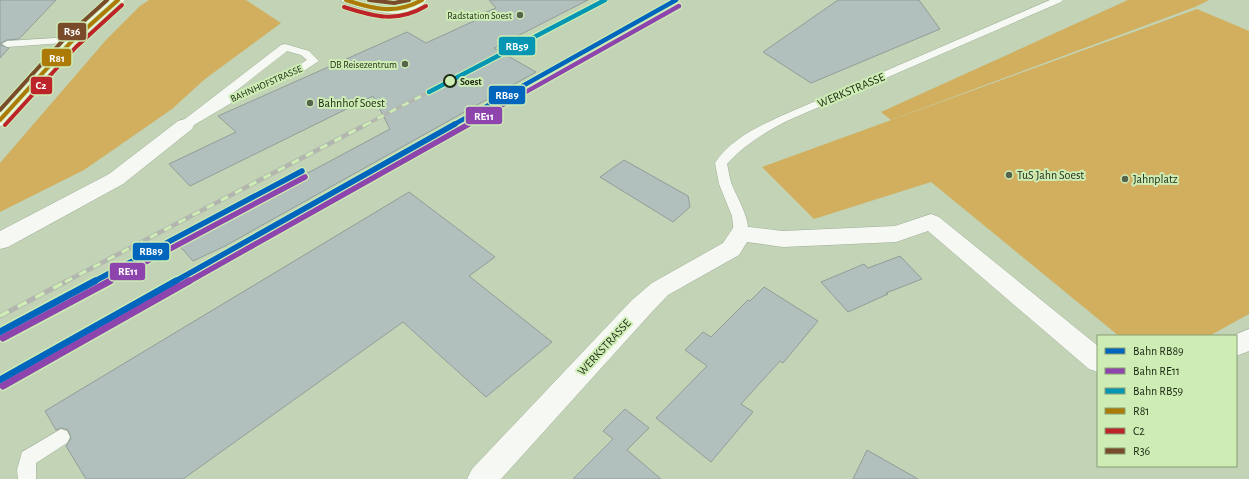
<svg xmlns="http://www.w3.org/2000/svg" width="1249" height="479" font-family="'Alegreya Sans',sans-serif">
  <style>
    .green { fill: #d1af5e }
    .building { fill: #b1c0bc; stroke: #8f9e99 }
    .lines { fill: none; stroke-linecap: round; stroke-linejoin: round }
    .service-casing { stroke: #a2af98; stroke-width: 1 }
    .minor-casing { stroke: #a2af98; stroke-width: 1 }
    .tertiary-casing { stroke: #a2af98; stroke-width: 1 }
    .service { fill: #f6f8f4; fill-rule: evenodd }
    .minor { fill: #f6f8f4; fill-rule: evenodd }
    .tertiary { fill: #f6f8f4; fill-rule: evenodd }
    .rail-far2-casing { stroke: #b2b6af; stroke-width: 3.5 }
    .rail-far1-casing { stroke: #b2b6af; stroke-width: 4.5 }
    .rail-casing { stroke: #b2b6af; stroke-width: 5 }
    .rail-far2 { stroke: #ceedb5; stroke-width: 2.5; stroke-dasharray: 7; stroke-linecap: butt }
    .rail-far1 { stroke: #ceedb5; stroke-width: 3; stroke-dasharray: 8; stroke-linecap: butt }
    .rail { stroke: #ceedb5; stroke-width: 3.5; stroke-dasharray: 10; stroke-linecap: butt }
    .bus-1-casing { stroke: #ceedb5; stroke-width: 6 }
    .bus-2-casing { stroke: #ceedb5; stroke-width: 6 }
    .bus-3-casing { stroke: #ceedb5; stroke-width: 6 }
    .bus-1 { stroke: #ab7a07; stroke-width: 4 }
    .bus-2 { stroke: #bd2429; stroke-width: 4 }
    .bus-3 { stroke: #7a4b2a; stroke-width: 4 }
    .rail-1-far2-casing { stroke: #ceedb5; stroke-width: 7 }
    .rail-1-far1-casing { stroke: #ceedb5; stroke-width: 8 }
    .rail-1-casing { stroke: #ceedb5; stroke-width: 10 }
    .rail-2-far2-casing { stroke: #ceedb5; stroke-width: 7 }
    .rail-2-far1-casing { stroke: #ceedb5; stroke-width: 8 }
    .rail-2-casing { stroke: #ceedb5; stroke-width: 10 }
    .rail-3-casing { stroke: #ceedb5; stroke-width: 7 }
    .rail-1-far2 { stroke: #0065bd; stroke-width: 4.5 }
    .rail-1-far1 { stroke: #0065bd; stroke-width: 5.5 }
    .rail-1 { stroke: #0065bd; stroke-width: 7 }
    .rail-2-far2 { stroke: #8e44ad; stroke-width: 4.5 }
    .rail-2-far1 { stroke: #8e44ad; stroke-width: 5.5 }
    .rail-2 { stroke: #8e44ad; stroke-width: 7 }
    .rail-3 { stroke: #0496b2; stroke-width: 4.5 }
    .poi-dot { fill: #57644c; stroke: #ceedb5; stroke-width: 1.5 }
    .stop-dot { fill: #ceedb5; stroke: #1d2813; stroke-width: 2 }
    .labels { text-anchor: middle; stroke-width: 4; stroke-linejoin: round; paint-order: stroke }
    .far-poi-label { font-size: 10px; fill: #1d2813; stroke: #ceedb5; text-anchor: end }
    .far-stop-label { font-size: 10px; font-weight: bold; fill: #1d2813; stroke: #ceedb5; text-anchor: start }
    .far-street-label { font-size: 10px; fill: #1d2813; stroke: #ceedb5 }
    .street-label { font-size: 12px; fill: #1d2813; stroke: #ceedb5 }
    .poi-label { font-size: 12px; fill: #1d2813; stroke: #ceedb5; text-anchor: start }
    .line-badge { stroke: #ceedb5; stroke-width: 1.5 }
    .badge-label { font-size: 11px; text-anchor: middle; font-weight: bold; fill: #fff }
  </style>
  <rect width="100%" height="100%" fill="#c2d3b6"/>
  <g class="green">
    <path d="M149 0H246L281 23 205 79 172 109 84 170 0 212V163L106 40 140 6Z"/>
    <path d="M1128 0H1209L1195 7 891 120 881 112Z"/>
    <path d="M1197 9 1249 31V314L1209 336H1119L931 182 814 219 762 167Z"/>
  </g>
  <g class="building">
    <path d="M0 0H56L19 39 7 40 1 43V45L9 48 0 58Z"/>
    <path d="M489 0H588L494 48 536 72 225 246 193 261 177 243 390 129 373 96 190 186 169 164 236 132 218 116 407 32 426 43 487 15 484 13 496 8Z"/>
    <path d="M838 0H919L940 29 811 83 763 52Z"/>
    <path d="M624 160 688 196 690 207 673 222 600 177Z"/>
    <path d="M409 192 495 257 469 276 552 342 486 397 403 322 183 479H86L66 446 71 438 68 430 61 428 56 430 45 411Z"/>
    <path d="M900 256 922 279 886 293 888 294 848 312 821 282 864 264 868 268Z"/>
    <path d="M764 287 818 321 783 363 780 361 741 404 753 412 711 462 656 418 707 366 685 350 703 332 711 337 748 300 750 301Z"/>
    <path d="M625 409 649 428 627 450 661 479H573L613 439 603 431Z"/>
    <path d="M867 450 918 479H853Z"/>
  </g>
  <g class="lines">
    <g class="service-casing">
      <g id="service">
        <path d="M341 0C359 0 376 8 394 8 407 7 413 0 427 0 407 24 367 10 343 2Z"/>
        <path d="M1050 0H1063L1061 2 789 120C765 132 745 144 727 164 729 171 729 178 732 185 737 198 754 224 746 238L741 239 736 238 734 234 732 216 719 184 715 163C730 140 757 127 781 116Z"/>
        <path d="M72 37 77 40 76 42 7 47 2 44 7 41Z"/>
        <path d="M285 44 309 51 319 61 302 72 238 99 189 128H181L179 125 181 122 281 45ZM287 51 301 55 307 60 294 68 232 94Z"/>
        <path d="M61 429 67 431 70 437 67 443 36 463V479H18L17 470 22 452Z"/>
      </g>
    </g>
    <g class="minor-casing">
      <g id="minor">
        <path d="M185 119 192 121 194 125 192 129 123 184 8 247 0 249V231L109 174 178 121Z"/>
        <path d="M931 214 939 217 1098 346V372L1089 369 928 231 896 242 783 247 747 242 739 255 668 295 650 314 501 479H467L472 469 632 300 652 283 723 243 733 228 741 226 783 231 895 226Z"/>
        <path d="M1249 329V351L1236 356V336H1232Z"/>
      </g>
    </g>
    <g class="tertiary-casing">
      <path id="tertiary" d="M109 0H125L77 45 6 124 0 126V109L65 39Z"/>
    </g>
    <use href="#service" class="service"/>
    <use href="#minor" class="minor"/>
    <use href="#tertiary" class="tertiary"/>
    <g class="rail-far2-casing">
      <path id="rail-far2" d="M365 125 429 92"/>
    </g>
    <g class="rail-far1-casing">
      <path id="rail-far1" d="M65 282 367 124"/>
    </g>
    <g class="rail-casing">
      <path id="rail" d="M0 316 67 281"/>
    </g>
    <use href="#rail-far2" class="rail-far2"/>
    <use href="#rail-far1" class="rail-far1"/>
    <use href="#rail" class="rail"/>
    <g class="bus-1-casing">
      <g id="bus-1">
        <path d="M346 0C374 9 395 15 422 0"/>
        <path d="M0 120 71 42 118 0"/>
      </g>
    </g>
    <g class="bus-2-casing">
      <g id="bus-2">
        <path d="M344 7C375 17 397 23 426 6"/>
        <path d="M5 125 76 47 122 5"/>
      </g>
    </g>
    <g class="bus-3-casing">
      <g id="bus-3">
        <path d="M369 0 394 3 409 0"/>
        <path d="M0 110 66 37 107 0"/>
      </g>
    </g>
    <use href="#bus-1" class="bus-1"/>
    <use href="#bus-2" class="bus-2"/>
    <use href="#bus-3" class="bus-3"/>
    <g class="rail-1-far2-casing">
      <path id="rail-1-far2" d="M453 125 676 0"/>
    </g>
    <g class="rail-1-far1-casing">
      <g id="rail-1-far1">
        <path d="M93 282 302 171"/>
        <path d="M174 282 455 124"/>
      </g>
    </g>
    <g class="rail-1-casing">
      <g id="rail-1">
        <path d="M0 332 95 281"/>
        <path d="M0 380 176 281"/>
      </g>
    </g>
    <g class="rail-2-far2-casing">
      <path id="rail-2-far2" d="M467 125 679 6"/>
    </g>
    <g class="rail-2-far1-casing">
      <g id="rail-2-far1">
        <path d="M108 282 305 177"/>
        <path d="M188 282 469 124"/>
      </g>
    </g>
    <g class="rail-2-casing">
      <g id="rail-2">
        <path d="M3 338 110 281"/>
        <path d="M3 386 189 281"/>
      </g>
    </g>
    <g class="rail-3-casing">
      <path id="rail-3" d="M429 92 605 0"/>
    </g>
    <use href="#rail-1-far2" class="rail-1-far2"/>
    <use href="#rail-1-far1" class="rail-1-far1"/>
    <use href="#rail-1" class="rail-1"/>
    <use href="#rail-2-far2" class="rail-2-far2"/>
    <use href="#rail-2-far1" class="rail-2-far1"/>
    <use href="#rail-2" class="rail-2"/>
    <use href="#rail-3" class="rail-3"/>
  </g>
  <g class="poi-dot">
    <circle cx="520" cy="15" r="4"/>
    <circle cx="405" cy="64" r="4"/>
    <circle cx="310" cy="103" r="4"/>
    <circle cx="1009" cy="175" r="4"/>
    <circle cx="1125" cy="179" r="4"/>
  </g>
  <circle class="stop-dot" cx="450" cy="81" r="6"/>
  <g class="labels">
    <g class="far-poi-label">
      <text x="512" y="19">Radstation Soest</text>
      <text x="397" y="68">DB Reisezentrum</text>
    </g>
    <g class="far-stop-label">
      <text x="460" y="85">Soest</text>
    </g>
    <g class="far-street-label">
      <text transform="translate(266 83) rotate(-24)" y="4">BAHNHOFSTRASSE</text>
    </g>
    <g class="street-label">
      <text transform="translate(851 90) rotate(-23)" y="4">WERKSTRASSE</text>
      <text transform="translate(604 347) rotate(-47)" y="4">WERKSTRASSE</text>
    </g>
    <g class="poi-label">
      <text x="318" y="107">Bahnhof Soest</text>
      <text x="1017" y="179">TuS Jahn Soest</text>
      <text x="1133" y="183">Jahnplatz</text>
    </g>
  </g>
  <g class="line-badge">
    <rect x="57" y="22" width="30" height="19" rx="4" fill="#7a4b2a"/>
    <rect x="498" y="36" width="38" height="20" rx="4" fill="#0496b2"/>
    <rect x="41" y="48" width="31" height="19" rx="4" fill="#ab7a07"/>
    <rect x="30" y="76" width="23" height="19" rx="4" fill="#bd2429"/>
    <rect x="488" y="85" width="38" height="20" rx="4" fill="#0065bd"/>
    <rect x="465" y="106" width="38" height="19" rx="4" fill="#8e44ad"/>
    <rect x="132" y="242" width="38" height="19" rx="4" fill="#0065bd"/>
    <rect x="109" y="262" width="37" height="19" rx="4" fill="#8e44ad"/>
  </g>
  <g class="badge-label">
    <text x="72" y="35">R36</text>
    <text x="517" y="50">RB59</text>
    <text x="57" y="62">R81</text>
    <text x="41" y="89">C2</text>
    <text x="507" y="99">RB89</text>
    <text x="484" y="120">RE11</text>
    <text x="151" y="255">RB89</text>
    <text x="128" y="275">RE11</text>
  </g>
  <rect x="1097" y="335" width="140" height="132" fill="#ceedb5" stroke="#879e74"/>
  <rect x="1105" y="348" width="20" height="6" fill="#0065bd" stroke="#879e74"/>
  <text x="1133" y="355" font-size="12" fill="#1d2813">Bahn RB89</text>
  <rect x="1105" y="368" width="20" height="6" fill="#8e44ad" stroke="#879e74"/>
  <text x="1133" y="375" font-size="12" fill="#1d2813">Bahn RE11</text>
  <rect x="1105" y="388" width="20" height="6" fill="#0496b2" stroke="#879e74"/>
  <text x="1133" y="395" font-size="12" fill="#1d2813">Bahn RB59</text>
  <rect x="1105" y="408" width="20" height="6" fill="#ab7a07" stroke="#879e74"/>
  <text x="1133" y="415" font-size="12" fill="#1d2813">R81</text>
  <rect x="1105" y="428" width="20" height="6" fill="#bd2429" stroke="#879e74"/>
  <text x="1133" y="435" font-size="12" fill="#1d2813">C2</text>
  <rect x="1105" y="448" width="20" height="6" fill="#7a4b2a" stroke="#879e74"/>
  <text x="1133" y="455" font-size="12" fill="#1d2813">R36</text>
</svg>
